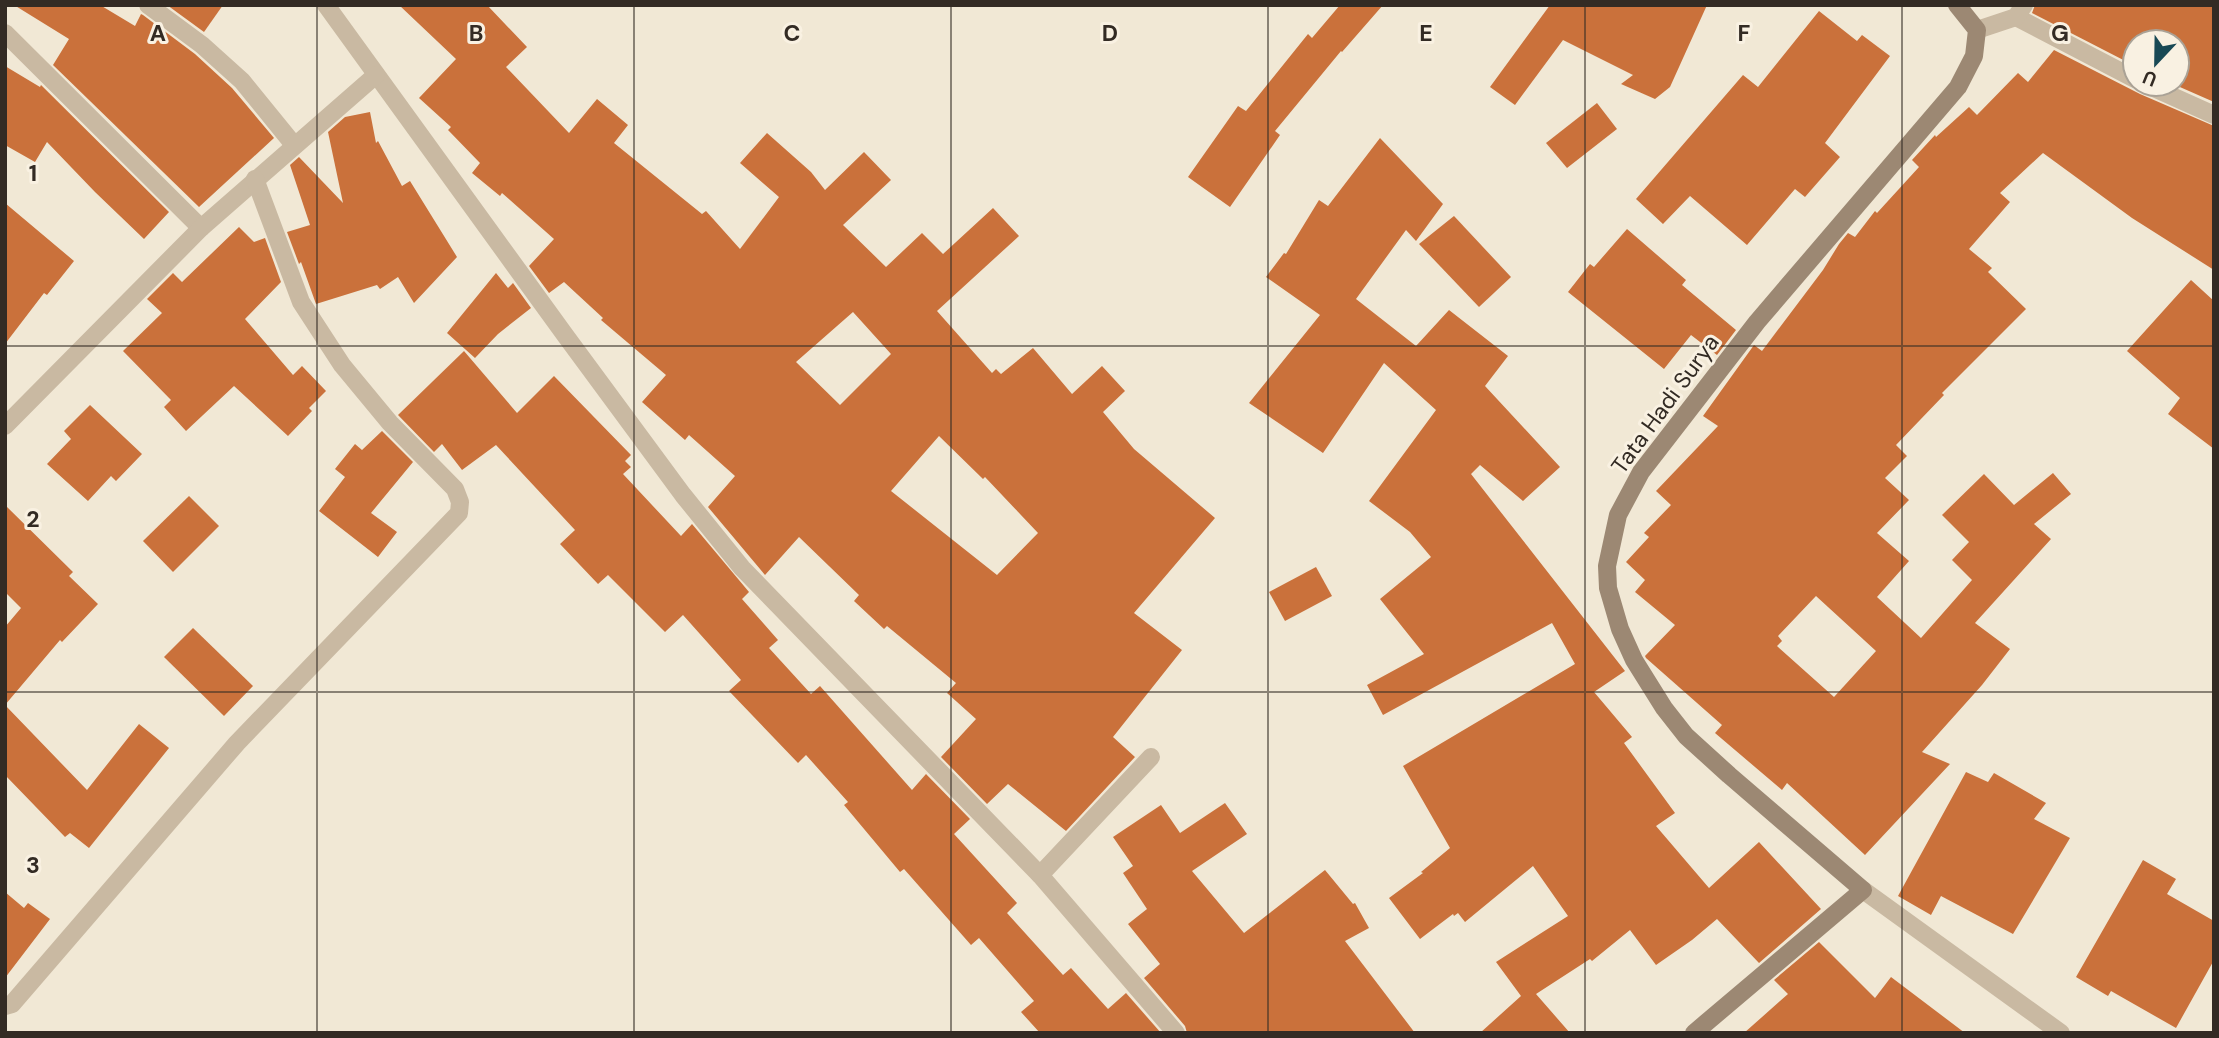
<svg xmlns="http://www.w3.org/2000/svg" width="2219" height="1038" font-family="'DM Sans',sans-serif">
  <style>
    .building { fill: #ca713b; fill-rule: evenodd }
    .lines { fill: none; stroke-linecap: round; stroke-linejoin: round }
    .street { stroke: #c9b9a2; stroke-width: 18 }
    .secondary { stroke: #9c8873; stroke-width: 18 }
    .grid { fill: none; stroke: #332b24; stroke-width: 2; stroke-opacity: 0.55 }
    .labels { text-anchor: middle; stroke-width: 6; stroke-linejoin: round; paint-order: stroke }
    .street-label { font-size: 23px; fill: #332b24; stroke: #f9f1e2 }
    .grid-label { font-size: 23px; text-anchor: middle; font-weight: bold; fill: #332b24; stroke: #f9f1e2; stroke-width: 6; stroke-linejoin: round; paint-order: stroke }
  </style>
  <rect width="100%" height="100%" fill="#f1e8d5"/>
  <g class="building">
    <path d="M14 5H100L135 26 141 14 143 15 195 54 232 88 274 138 199 207 53 65 69 39Z"/>
    <path d="M167 5H223L204 32Z"/>
    <path d="M399 5H487L527 47 506 67 569 133 597 99 628 125 614 143 702 214 706 211 740 249 779 197 740 163 767 133 811 172 825 190 864 152 891 180 843 225 886 267 922 233 943 254 993 208 1019 236 937 311 992 373 996 369 1001 374 1033 348 1072 394 1102 366 1125 391 1103 412 1134 449 1215 518 1134 613 1182 650 1113 737 1135 757 1066 831 1008 784 987 804 941 757 976 719 947 693 956 683 887 626 884 629 854 601 859 595 799 537 765 575 708 507 735 476 689 435 685 440 642 402 666 375 601 320 603 318 564 282 549 293 529 266 554 239 502 193 500 196 472 173 480 163 448 130 451 127 419 98 456 59ZM853 312 891 354 840 405 796 362ZM939 436 983 479 985 477 1038 533 997 575 891 491Z"/>
    <path d="M1340 5H1383L1342 52 1341 51 1275 131 1280 135 1230 207 1188 177 1238 106 1246 111 1308 34 1312 38Z"/>
    <path d="M1550 5H1707L1670 87 1655 99 1621 84 1633 75 1563 40 1515 105 1490 87Z"/>
    <path d="M2035 5H2214V102L2173 84H2177V42H2135V66L2032 13Z"/>
    <path d="M1819 11 1857 41 1862 35 1890 56 1825 143 1840 157 1805 197 1795 189 1747 245 1690 196 1663 224 1636 199 1743 75 1758 87Z"/>
    <path d="M2054 50 2140 94 2214 126V270L2132 218 2043 153 2000 193 2010 202 1969 249 1992 268 1988 272 2026 309 1942 393 1944 395 1896 445 1907 456 1885 478 1909 500 1877 533 1909 561 1877 597 1921 638 1972 580 1952 560 1969 542 1942 515 1984 474 2014 505 2053 473 2071 494 2034 524 2051 539 1975 623 2010 649 1982 685 1922 752 1950 764 1865 855 1787 783 1782 790 1715 733 1722 725 1646 658 1645 656 1675 625 1635 592 1645 580 1626 562 1649 537 1644 533 1671 505 1656 491 1718 426 1703 416 1754 345 1762 351 1823 270 1839 244 1848 233 1855 237 1875 211 1877 213 1919 167 1912 160 1935 135 1936 137 1969 107 1977 115 2018 73 2028 82ZM1816 596 1876 651 1834 697 1777 646 1782 641 1778 636Z"/>
    <path d="M5 66 40 87 41 85 169 212 144 239 95 192 47 142 35 162 5 145Z"/>
    <path d="M1597 103 1617 129 1567 168 1546 143Z"/>
    <path d="M370 112 376 143 378 141 402 186 410 181 457 257 414 303 398 277 380 289 377 285 316 304 301 262 299 264 287 232 310 225 290 165 299 157 343 203 328 132 345 117Z"/>
    <path d="M1380 138 1443 204 1416 241 1406 230 1356 299 1416 346 1449 310 1508 356 1485 386 1560 467 1523 501 1480 465 1471 474 1625 671 1594 692 1632 737 1624 743 1675 813 1656 826 1709 888 1759 842 1821 909 1759 963 1717 919 1692 940 1656 965 1630 930 1592 961 1590 959 1536 994 1570 1033H1480L1521 996 1496 962 1568 916 1533 866 1465 922 1458 913 1454 916 1453 914 1420 939 1389 898 1423 873 1421 872 1450 848 1403 766 1575 664 1552 623 1383 715 1367 685 1424 654 1380 599 1431 557 1410 532 1369 501 1436 410 1384 363 1323 453 1249 403 1320 315 1266 277 1284 253 1286 254 1319 200 1328 206Z"/>
    <path d="M5 203 74 261 47 295 44 293 5 344Z"/>
    <path d="M1454 216 1511 277 1479 307 1419 244Z"/>
    <path d="M239 227 254 242 265 238 281 282 245 319 293 375 302 366 326 391 309 408 312 411 288 436 234 386 186 431 164 407 171 400 123 351 162 313 147 299 173 273 182 282Z"/>
    <path d="M1627 229 1686 280 1682 285 1736 330 1717 355 1691 335 1664 369 1568 292 1590 264 1594 267Z"/>
    <path d="M496 273 508 288 513 283 531 308 498 334 475 358 447 333Z"/>
    <path d="M2191 280 2214 301V449L2168 414 2180 398 2127 351Z"/>
    <path d="M464 351 517 413 554 376 631 455 625 461 631 467 623 474 681 536 692 524 749 592 742 599 778 640 769 648 811 694 820 686 912 790 926 774 970 819 954 834 1017 903 1007 913 1063 975 1071 968 1108 1009 1126 993 1161 1033H1040L1021 1012 1034 1001 979 938 971 945 904 869 900 872 844 805 848 802 806 755 798 763 729 691 741 680 683 615 665 632 608 575 598 584 560 544 575 530 496 445 462 470 442 444 434 452 398 415Z"/>
    <path d="M90 405 142 454 116 481 111 476 88 501 47 464 71 439 64 431Z"/>
    <path d="M382 431 413 462 371 513 397 532 378 557 319 511 345 477 335 469 355 444 362 450Z"/>
    <path d="M189 496 219 526 173 572 143 541Z"/>
    <path d="M5 505 73 572 69 576 98 604 62 642 60 640 5 705 87 790 139 724 169 748 89 848 70 833 65 837 5 775V627L21 608 5 592Z"/>
    <path d="M1316 567 1332 596 1285 621 1269 592Z"/>
    <path d="M193 628 253 686 224 716 164 657Z"/>
    <path d="M1966 772 1988 782 1994 773 2046 803 2034 819 2070 838 2013 934 1941 896 1931 915 1898 896Z"/>
    <path d="M1225 803 1247 834 1192 871 1244 933 1325 870 1353 904 1355 903 1369 928 1345 941 1415 1033H1187L1185 1026 1144 978 1160 964 1128 924 1147 909 1123 873 1133 866 1113 837 1161 805 1180 833Z"/>
    <path d="M2143 860 2176 879 2167 894 2214 921V960L2176 1028 2111 991 2108 996 2076 977Z"/>
    <path d="M5 892 24 908 28 903 50 919 5 978Z"/>
    <path d="M1819 942 1875 998 1891 977 1965 1033H1744L1788 994 1774 980Z"/>
  </g>
  <g class="lines">
    <g class="street">
      <path d="M148 5 202 45 242 81 294 145"/>
      <path d="M326 5 565 335 683 495 742 568 1040 875 1176 1033"/>
      <path d="M2016 17 2135 79"/>
      <path d="M1977 30 2016 17 2024 5"/>
      <path d="M5 33 201 228"/>
      <path d="M2145 84 2214 115"/>
      <path d="M5 426 201 228 376 75"/>
      <path d="M1040 875 1151 757"/>
      <path d="M1863 890 2061 1033"/>
      <path d="M5 1006 12 1004 237 743 459 513 460 502 455 489 390 423 342 365 301 302 255 179"/>
    </g>
    <path class="secondary" d="M1694 1033 1863 890 1729 775 1686 736 1664 708 1634 660 1620 629 1608 588 1607 566 1618 515 1641 472 1757 322 1958 87 1974 56 1977 30 1957 5"/>
  </g>
  <path class="grid" d="M317 5V1033M634 5V1033M951 5V1033M1268 5V1033M1585 5V1033M1902 5V1033M5 346H2214M5 692H2214"/>
  <g class="labels">
    <g class="street-label">
      <text transform="translate(1665 404) rotate(-54)" y="8">Tata Hadi Surya</text>
    </g>
  </g>
  <g class="grid-label">
    <text x="158" y="41">A</text>
    <text x="476" y="41">B</text>
    <text x="792" y="41">C</text>
    <text x="1110" y="41">D</text>
    <text x="1426" y="41">E</text>
    <text x="1744" y="41">F</text>
    <text x="2060" y="41">G</text>
    <text x="33" y="181">1</text>
    <text x="33" y="527">2</text>
    <text x="33" y="873">3</text>
  </g>
  <rect width="2219" height="1038" fill="none" stroke="#332b24" stroke-width="14"/>
  <g transform="translate(2156 63) rotate(202)"><circle r="33" fill="#f9f1e2" stroke="#aaa296" stroke-width="2"/>
  <path d="M0-5L12 26L0 18L-12 26Z" fill="#194955"/>
  <text y="-10" font-size="19" font-weight="bold" text-anchor="middle" fill="#332b24">U</text>
  </g>
</svg>
